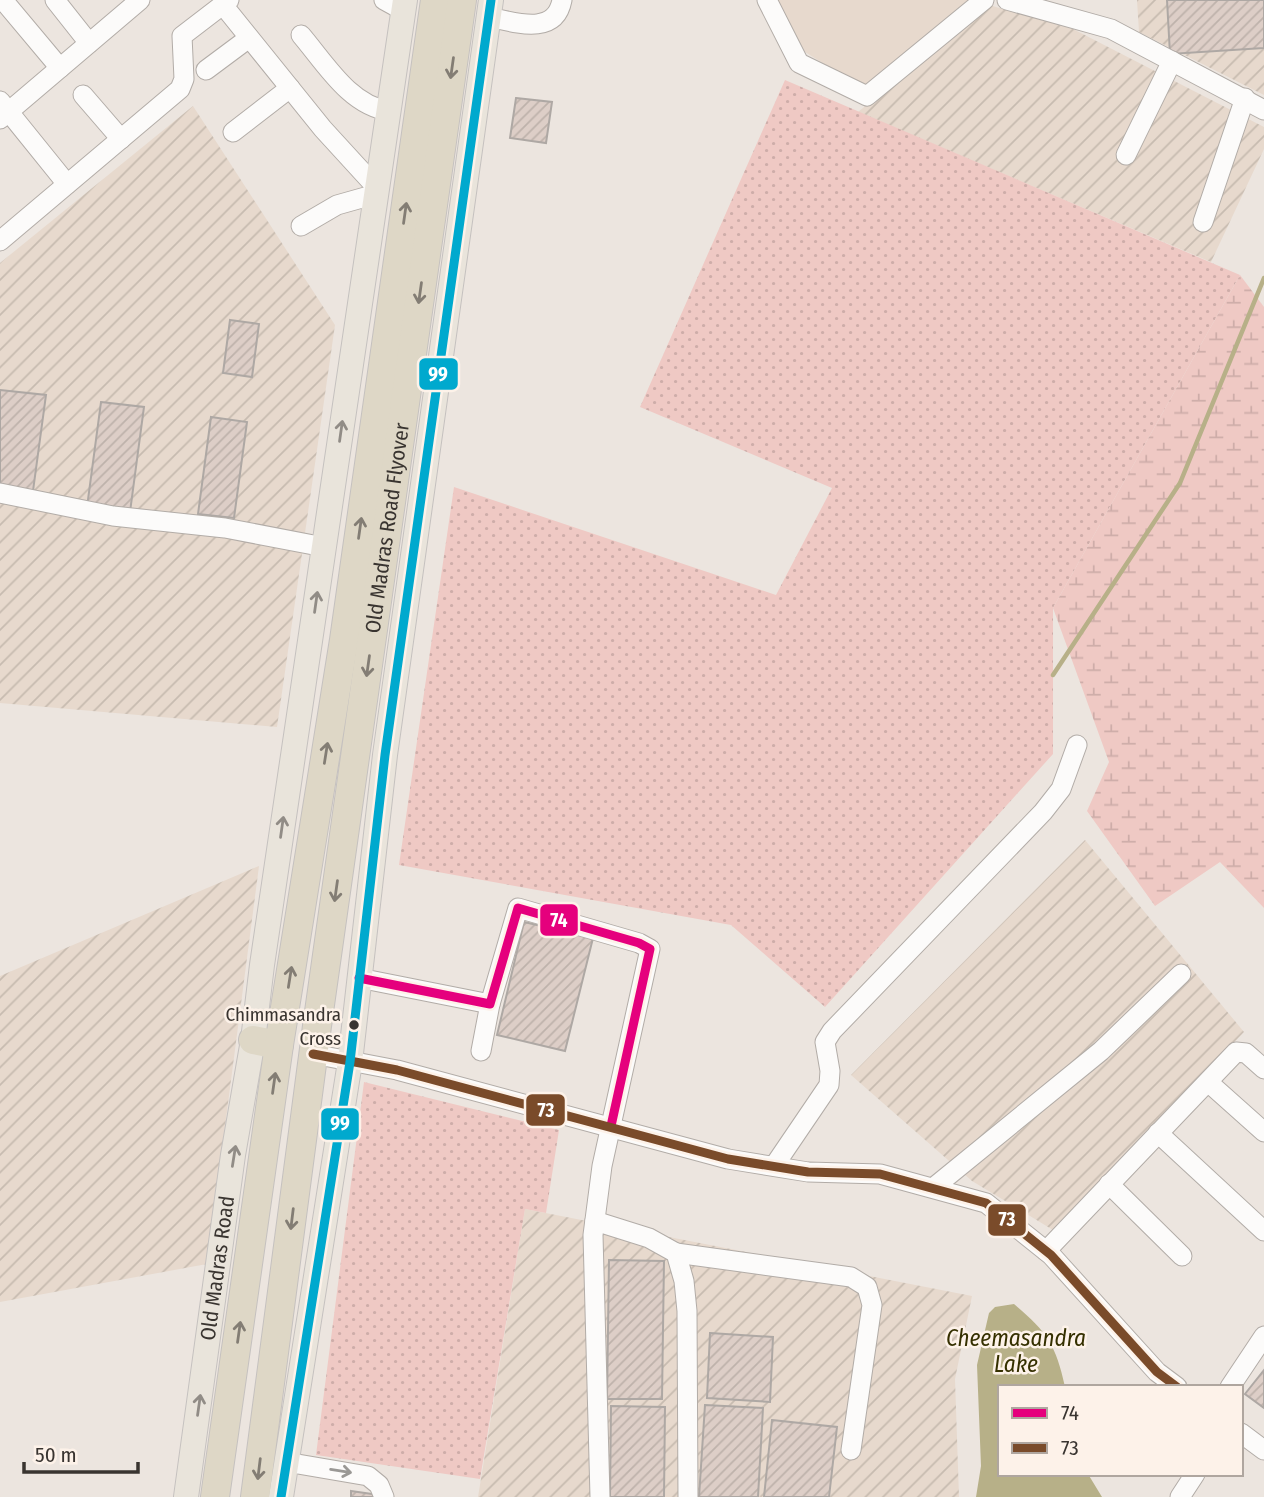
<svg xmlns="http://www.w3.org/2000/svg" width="1264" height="1497" font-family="'Fira Sans Condensed',sans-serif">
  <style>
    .built { fill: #e7d9cd }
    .industrial { fill: url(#industrial-furrows) }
    .grass { fill: url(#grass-dots) }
    .wetland { fill: url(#wetland-marsh) }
    .water { fill: #b7b088 }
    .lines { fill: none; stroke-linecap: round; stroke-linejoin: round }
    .stream { stroke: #b7b088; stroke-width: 4.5 }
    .building { fill: url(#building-hatch); stroke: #aea8a4; stroke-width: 2 }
    .minor-casing { stroke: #b2aca7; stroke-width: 21 }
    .major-casing { stroke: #c5c1bf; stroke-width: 26 }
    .highway-casing { stroke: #c5c1bf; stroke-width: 30 }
    .minor { stroke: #fcfbfa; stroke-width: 19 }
    .major { stroke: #e9e4db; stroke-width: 24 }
    .highway { stroke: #ded7c6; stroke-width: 28 }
    .bus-1-casing { stroke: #fdf2e9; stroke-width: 14 }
    .bus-2-casing { stroke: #fdf2e9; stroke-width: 14 }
    .bus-3-casing { stroke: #fdf2e9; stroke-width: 14 }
    .bus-1 { stroke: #e5007d; stroke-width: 9 }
    .bus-2 { stroke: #7a4b2a; stroke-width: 9 }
    .bus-3 { stroke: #00a9ce; stroke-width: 9 }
    .oneway { stroke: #837d74 }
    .oneway2 { stroke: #918c86 }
    .oneway3 { stroke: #9a9895 }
    .bus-dot { fill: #393430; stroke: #fdf2e9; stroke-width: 2.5 }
    .labels { text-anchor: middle; stroke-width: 5; stroke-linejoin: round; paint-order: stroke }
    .bus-label { font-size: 19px; fill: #393430; stroke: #fdf2e9; text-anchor: end }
    .street-label { font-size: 21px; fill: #393430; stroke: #fdf2e9 }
    .water-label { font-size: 23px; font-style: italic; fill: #353000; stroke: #fdf2e9 }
    .line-badge { stroke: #fdf2e9; stroke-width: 2.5 }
    .badge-label { font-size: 19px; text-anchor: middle; font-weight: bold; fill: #fff }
  </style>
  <defs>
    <pattern id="industrial-furrows" width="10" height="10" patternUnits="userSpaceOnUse" patternTransform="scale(1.75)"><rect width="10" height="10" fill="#e7d9cd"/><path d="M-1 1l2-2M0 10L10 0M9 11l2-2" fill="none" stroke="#c7bbb0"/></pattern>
    <pattern id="grass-dots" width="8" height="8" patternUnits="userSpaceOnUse" patternTransform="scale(1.75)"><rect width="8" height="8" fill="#efc9c4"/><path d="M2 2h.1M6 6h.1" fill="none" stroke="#ceada9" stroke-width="1.8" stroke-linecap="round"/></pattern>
    <pattern id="wetland-marsh" width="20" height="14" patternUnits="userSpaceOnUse" patternTransform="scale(1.75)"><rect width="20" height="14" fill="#efc9c4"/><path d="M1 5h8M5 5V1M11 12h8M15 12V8" fill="none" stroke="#ceada9"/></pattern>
    <pattern id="building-hatch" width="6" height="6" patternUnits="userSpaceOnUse" patternTransform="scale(1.75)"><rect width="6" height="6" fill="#ddcec7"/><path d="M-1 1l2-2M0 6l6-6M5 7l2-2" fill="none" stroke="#beb2ab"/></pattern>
  </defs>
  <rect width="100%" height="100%" fill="#ece5df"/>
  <path class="built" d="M777 0H971L863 88 805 52Z"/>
  <g class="industrial">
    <path d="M1137 0H1264V95L1139 32Z"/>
    <path d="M989 5 1073 29 1264 127V149L1211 262 858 112Z"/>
    <path d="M193 106 335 325 277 727 0 703V263Z"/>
    <path d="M1085 840 1244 1032 1053 1230 972 1181 851 1075Z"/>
    <path d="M259 866 207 1264 0 1302V976Z"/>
    <path d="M525 1209 972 1296 955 1379 959 1497H478Z"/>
  </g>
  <g class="grass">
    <path d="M785 80 1240 275 1053 608V754L825 1007 731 925 399 865 454 487 776 595 832 488 640 407Z"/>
    <path d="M364 1082 559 1130 546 1213 525 1209 480 1479 316 1455Z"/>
  </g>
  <path class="wetland" d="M1240 275 1264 307V908L1220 862 1155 906 1087 811 1109 762 1053 608Z"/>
  <path class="water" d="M1014 1304C1046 1331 1056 1344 1065 1387H1000V1474H1088L1102 1497H976L981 1466 977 1365 989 1313 995 1307Z"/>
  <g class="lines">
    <path class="stream" d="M1053 675 1180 483 1264 278"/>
  </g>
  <g class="building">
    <path d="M1167 0H1264V48L1170 54Z"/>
    <path d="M516 98 552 102 546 143 510 138Z"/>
    <path d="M230 320 259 324 252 377 223 373Z"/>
    <path d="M0 390 46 395 33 491 0 487Z"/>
    <path d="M101 402 144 407 130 512 87 507Z"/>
    <path d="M211 417 247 422 234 518 198 514Z"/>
    <path d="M524 922 593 938 565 1051 497 1035Z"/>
    <path d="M609 1260 664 1261 662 1399H607Z"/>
    <path d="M710 1333 773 1337 770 1402 707 1398Z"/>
    <path d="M1264 1370V1408L1245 1394Z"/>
    <path d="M705 1405 763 1408 758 1497H699Z"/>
    <path d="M611 1406 665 1407 664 1497H610Z"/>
    <path d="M772 1420 837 1427 829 1497H764Z"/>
    <path d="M351 1491 393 1497H351Z"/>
  </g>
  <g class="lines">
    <g class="minor-casing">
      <g id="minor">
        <path d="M3 0 60 68"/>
        <path d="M55 0 89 43"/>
        <path d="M384 0 404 11"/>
        <path d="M767 0 799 63 867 96 984 0"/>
        <path d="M1007 0 1111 29 1264 110"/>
        <path d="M223 5 323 129 377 188"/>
        <path d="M489 17C514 22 555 37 562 0"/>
        <path d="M301 35C325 63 350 106 389 111"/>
        <path d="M206 70 249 38"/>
        <path d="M83 95 121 139"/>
        <path d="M0 101 67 184"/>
        <path d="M0 119 140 0"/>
        <path d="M233 132 290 88"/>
        <path d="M1126 155 1172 61"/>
        <path d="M1203 222 1245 98"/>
        <path d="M301 226 337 205 376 194"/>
        <path d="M0 241 180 89 184 79 182 36 229 0"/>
        <path d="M0 493 113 516 225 528 324 547"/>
        <path d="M359 978 490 1004 518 908 639 943 650 949 602 1166 593 1235 600 1497"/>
        <path d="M481 1051 490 1004"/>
        <path d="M313 1054 397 1070 728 1159 808 1172 880 1174 986 1203 1051 1255 1157 1372 1177 1387"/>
        <path d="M1208 1082 1264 1132"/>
        <path d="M1158 1133 1264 1231"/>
        <path d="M774 1166 829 1085 830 1071 825 1042 832 1031 1043 812 1061 789 1077 745"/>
        <path d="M1109 1184 1182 1256"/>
        <path d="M933 1188 1101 1051 1181 974"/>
        <path d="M595 1221 649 1238 676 1253 684 1281 687 1311 688 1497"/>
        <path d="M1046 1251 1236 1052 1246 1053 1264 1069"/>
        <path d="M676 1253 851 1277 867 1287 872 1305 851 1450"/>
        <path d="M1230 1387 1264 1336"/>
        <path d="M1241 1433 1264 1450"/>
        <path d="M286 1462 368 1476 379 1485 384 1497"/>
        <path d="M1180 1497 1195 1474"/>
      </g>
    </g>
    <g class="major-casing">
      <g id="major">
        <path id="s1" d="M186 1497 233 1155 253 1040 262 965 405 0"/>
        <path d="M281 1497 350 1062 385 755 491 0"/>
      </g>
    </g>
    <g class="highway-casing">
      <g id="highway">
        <path d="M253 1040 279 1045"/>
        <path d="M215 1497 279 1045 344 640 435 0"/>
        <path id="s2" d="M255 1497 317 1026 462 0"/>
      </g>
    </g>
    <use href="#minor" class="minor"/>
    <use href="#major" class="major"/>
    <use href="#highway" class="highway"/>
    <g class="bus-1-casing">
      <path id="bus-1" d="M359 978 490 1004 518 908 639 943 650 949 611 1126"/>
    </g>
    <g class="bus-2-casing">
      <path id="bus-2" d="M313 1054 397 1070 728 1159 808 1172 880 1174 986 1203 1051 1255 1157 1372 1177 1387"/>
    </g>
    <g class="bus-3-casing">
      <path id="bus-3" d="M281 1497 350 1062 385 755 491 0"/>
    </g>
    <use href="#bus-1" class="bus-1"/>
    <use href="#bus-2" class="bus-2"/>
    <use href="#bus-3" class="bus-3"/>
  </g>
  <defs><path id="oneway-shaft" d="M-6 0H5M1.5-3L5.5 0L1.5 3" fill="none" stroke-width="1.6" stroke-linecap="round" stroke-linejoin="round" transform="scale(1.75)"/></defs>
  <g class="oneway">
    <use href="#oneway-shaft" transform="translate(452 68) rotate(98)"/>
    <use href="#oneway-shaft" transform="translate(405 213) rotate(-82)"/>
    <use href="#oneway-shaft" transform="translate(420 293) rotate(98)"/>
    <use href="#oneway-shaft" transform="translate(360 528) rotate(-82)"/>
    <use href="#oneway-shaft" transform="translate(368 666) rotate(98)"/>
    <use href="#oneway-shaft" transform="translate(326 753) rotate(-81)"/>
    <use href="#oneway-shaft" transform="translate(336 891) rotate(98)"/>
    <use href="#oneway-shaft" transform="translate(290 977) rotate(-81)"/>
    <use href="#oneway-shaft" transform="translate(274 1083) rotate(-82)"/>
    <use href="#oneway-shaft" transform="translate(292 1219) rotate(97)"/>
    <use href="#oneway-shaft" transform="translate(239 1332) rotate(-82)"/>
    <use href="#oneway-shaft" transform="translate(259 1469) rotate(97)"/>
  </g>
  <g class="oneway2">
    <use href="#oneway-shaft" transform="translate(341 431) rotate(-82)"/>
    <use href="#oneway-shaft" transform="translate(316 602) rotate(-82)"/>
    <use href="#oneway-shaft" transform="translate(282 827) rotate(-82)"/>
    <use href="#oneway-shaft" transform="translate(234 1156) rotate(-81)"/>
    <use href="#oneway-shaft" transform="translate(199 1405) rotate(-82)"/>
  </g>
  <use class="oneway3" href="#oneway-shaft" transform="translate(341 1471) rotate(9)"/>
  <circle class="bus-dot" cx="354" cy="1025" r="6"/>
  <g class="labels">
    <g class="bus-label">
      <text x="341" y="1021">Chimmasandra<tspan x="341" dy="24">Cross</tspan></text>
    </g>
    <g class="street-label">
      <text dy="7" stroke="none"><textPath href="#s2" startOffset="978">Old Madras Road Flyover</textPath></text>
      <text dy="7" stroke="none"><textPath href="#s1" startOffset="231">Old Madras Road</textPath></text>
    </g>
    <g class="water-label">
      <text x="1016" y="1346">Cheemasandra<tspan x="1016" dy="26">Lake</tspan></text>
    </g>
  </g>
  <g class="line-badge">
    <rect x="418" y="357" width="41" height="34" rx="7" fill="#00a9ce"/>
    <rect x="539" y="903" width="40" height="34" rx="7" fill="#e5007d"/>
    <rect x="525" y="1093" width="41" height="34" rx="7" fill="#7a4b2a"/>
    <rect x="320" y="1107" width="40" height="34" rx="7" fill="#00a9ce"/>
    <rect x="987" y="1203" width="40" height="34" rx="7" fill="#7a4b2a"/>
  </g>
  <g class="badge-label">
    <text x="438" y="381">99</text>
    <text x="559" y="927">74</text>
    <text x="546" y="1117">73</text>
    <text x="340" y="1130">99</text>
    <text x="1007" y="1226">73</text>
  </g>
  <rect x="998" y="1385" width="245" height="91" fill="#fdf2e9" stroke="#afa69f" stroke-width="2"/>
  <rect x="1012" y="1408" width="35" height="10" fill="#e5007d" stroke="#afa69f" stroke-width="2"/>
  <text x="1061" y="1420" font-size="21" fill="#393430">74</text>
  <rect x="1012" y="1443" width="35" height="10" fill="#7a4b2a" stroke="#afa69f" stroke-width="2"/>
  <text x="1061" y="1455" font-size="21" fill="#393430">73</text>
  <path d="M24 1462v10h114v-10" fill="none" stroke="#393430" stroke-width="3.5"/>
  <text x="35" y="1462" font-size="21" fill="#393430" stroke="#fdf2e9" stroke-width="5" paint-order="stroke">50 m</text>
</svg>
